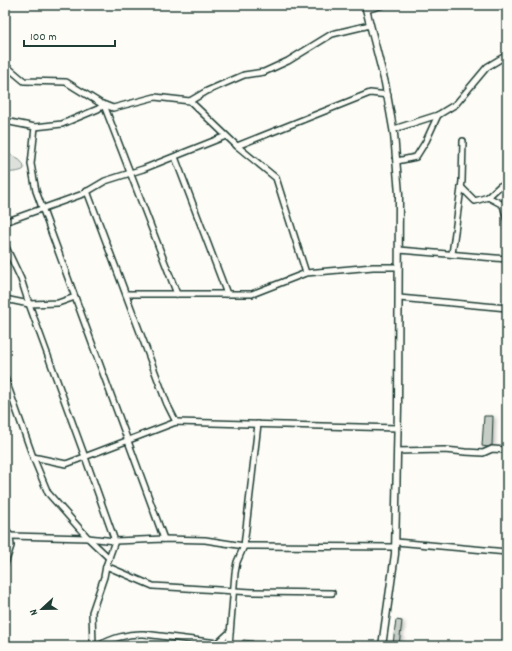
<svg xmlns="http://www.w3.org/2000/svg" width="512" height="651" font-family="Dekko,sans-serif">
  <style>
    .green { fill: #dde0db; stroke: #7e8e88 }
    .building { fill: #c6cdc7; stroke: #1f3d34; filter: url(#shadow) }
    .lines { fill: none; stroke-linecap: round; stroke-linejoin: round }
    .minor-casing { stroke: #1f3d34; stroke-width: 8 }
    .tertiary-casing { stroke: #1f3d34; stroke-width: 9 }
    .minor { stroke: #fdfcf7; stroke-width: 5 }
    .tertiary { stroke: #fdfcf7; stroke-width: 6 }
  </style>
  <defs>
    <filter id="shadow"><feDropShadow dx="2" dy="2" stdDeviation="2" flood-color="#0004"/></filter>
  </defs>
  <rect width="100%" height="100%" fill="#fdfcf7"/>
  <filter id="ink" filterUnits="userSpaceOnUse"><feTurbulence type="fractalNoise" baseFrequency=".025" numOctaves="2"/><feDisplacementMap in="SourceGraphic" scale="8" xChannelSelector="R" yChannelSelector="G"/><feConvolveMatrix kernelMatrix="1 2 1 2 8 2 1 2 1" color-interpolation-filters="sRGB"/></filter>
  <g filter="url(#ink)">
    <path class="green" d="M5 149C7 151 8 153 10 154 16 159 24 160 24 169 19 173 11 171 5 174Z"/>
    <g class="building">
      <path d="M484 416H493L492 445 488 447 482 446Z"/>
      <path d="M396 620 402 621 399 645 393 644Z"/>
      <path d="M243 640 253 641V646H242Z"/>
    </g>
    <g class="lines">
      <g class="minor-casing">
        <g id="minor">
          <path d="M366 10 383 5"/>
          <path d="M5 65 24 81 66 82 100 103 113 108 155 97 190 101 237 146 276 178 306 273 373 267H399"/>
          <path d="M190 101 207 91 244 75 264 72 288 61 332 34 370 25"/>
          <path d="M5 121 35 127 62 124 98 109 104 105 177 294"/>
          <path d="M35 127 31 164 36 191 164 539"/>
          <path d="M394 129 438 115"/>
          <path d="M237 146 370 93 388 95"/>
          <path d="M175 157 227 294"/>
          <path d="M397 161 416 157 426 141 438 115 456 104 487 67 507 55"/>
          <path d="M461 187 475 201 488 197 503 205 507 220"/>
          <path d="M87 191 167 404 176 422"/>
          <path d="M488 197 500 186 507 184"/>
          <path d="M5 222 83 194 105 181 143 169 226 136"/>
          <path d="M5 245 21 279 29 304 85 457 115 541 106 566 104 577 92 612 93 646"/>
          <path d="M399 250 507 259"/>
          <path d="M452 254 462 181 463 141"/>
          <path d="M126 294H252L306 273"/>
          <path d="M399 298 507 308"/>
          <path d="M5 299 29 304 58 303 75 297"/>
          <path d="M5 378 33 457 48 493 88 538 109 558"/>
          <path d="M397 451 444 450 455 451 465 452 483 453 492 449 507 450"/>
          <path d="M33 457 66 464 176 422 398 428"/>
          <path d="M5 527 10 536 11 546 5 564"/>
          <path d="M10 536 88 538 115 541 164 539 205 540 244 546 395 547"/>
          <path d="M396 542 507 552"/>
          <path d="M106 566 153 586 252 592 332 593"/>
          <path d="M218 643 230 632"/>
          <path d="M97 646C112 639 127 633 144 634L218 643 219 646"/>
          <path d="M229 646 235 573 237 562 244 546 258 424"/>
        </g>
      </g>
      <g class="tertiary-casing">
        <path id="tertiary" d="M365 5 385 83 394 134 399 194 398 407 395 554 382 646"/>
      </g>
      <use href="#minor" class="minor"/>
      <use href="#tertiary" class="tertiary"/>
    </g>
  </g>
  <rect width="512" height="651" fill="none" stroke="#fdfcf7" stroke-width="20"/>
  <rect x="10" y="10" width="492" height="631" fill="none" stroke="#1f3d34" stroke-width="1.5" filter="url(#ink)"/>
  <g transform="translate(42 609) rotate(248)" stroke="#fdfcf7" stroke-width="3" paint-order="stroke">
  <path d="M0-3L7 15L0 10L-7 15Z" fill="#1f3d34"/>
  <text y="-6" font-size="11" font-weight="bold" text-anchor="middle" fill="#1f3d34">N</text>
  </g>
  <path d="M24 40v6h91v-6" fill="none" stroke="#1f3d34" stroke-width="2"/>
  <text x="30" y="40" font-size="12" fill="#1f3d34" stroke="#fdfcf7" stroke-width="3" paint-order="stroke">100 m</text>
</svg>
